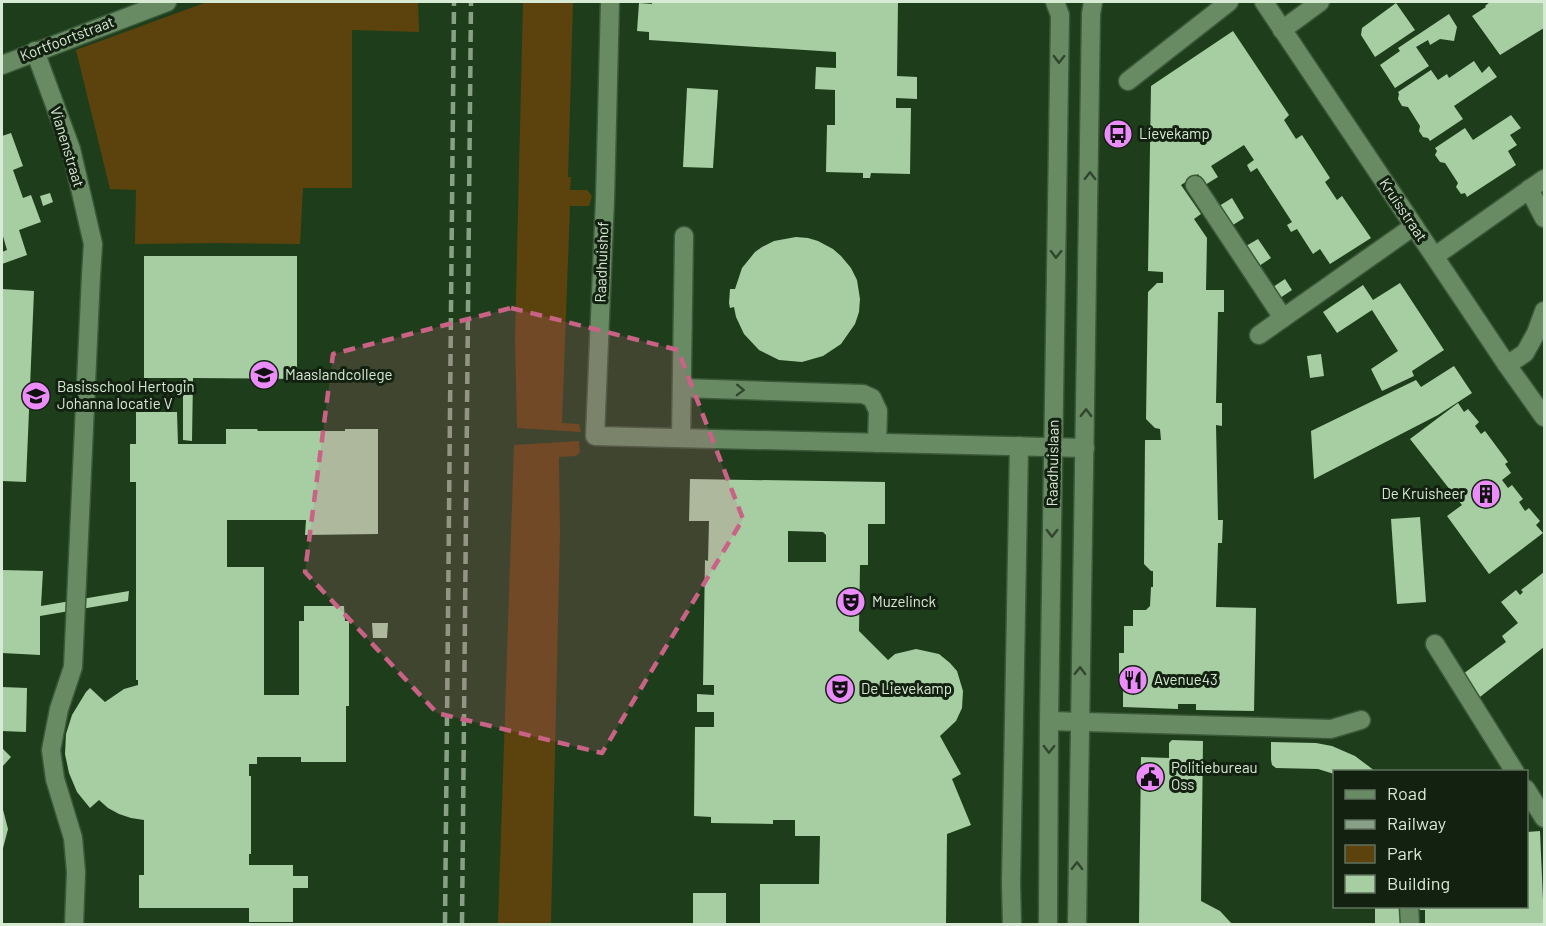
<svg xmlns="http://www.w3.org/2000/svg" width="1546" height="926" font-family="Barlow,sans-serif">
  <style>
    .green { fill: #5c430e }
    .building { fill: #a7cda3; fill-rule: evenodd }
    .lines { fill: none; stroke-linecap: round; stroke-linejoin: round }
    .minor-casing { stroke: #3b5839; stroke-width: 21 }
    .minor { stroke: #688b64; stroke-width: 18 }
    .rail { stroke: #88a085; stroke-width: 4.5; stroke-dasharray: 12 6; stroke-linecap: butt }
    .oneway { stroke: #31462e }
    .marked { fill: #c96285; fill-opacity: 0.2; stroke: #c96285; stroke-width: 4.5; stroke-dasharray: 12 8; stroke-linejoin: round }
    .labels { text-anchor: middle; stroke-width: 6; stroke-linejoin: round; paint-order: stroke }
    .street-label { font-size: 15px; fill: #d7ead4; stroke: #132111 }
    .poi-label { font-size: 15px; fill: #d7ead4; stroke: #132111; text-anchor: start }
  </style>
  <rect width="100%" height="100%" fill="#1e3e1b"/>
  <g class="green">
    <path d="M207 2H418L419 32 352 30V188H303L300 244 219 243 135 244 136 190 110 189 76 50Z"/>
    <path d="M523 2H573L568 177H571L570 190H587L592 196 589 206H570L562 423 579 424 581 432 517 428 515 339Z"/>
    <path d="M579 441 580 452 576 456 559 457 560 534 551 924H498L514 445Z"/>
  </g>
  <g class="building">
    <path d="M652 2H898L897 76 917 77V99L896 98V108H911L910 174 871 173 870 178H863V173L826 172 827 125H835V90L815 89 816 67 836 68V52L649 40V32L637 31 639 3 652 4Z"/>
    <path d="M1490 2H1544V28L1500 55 1472 16 1486 7 1485 6Z"/>
    <path d="M1396 3 1415 30 1375 57 1361 35 1362 28Z"/>
    <path d="M1449 14 1457 27 1454 41 1440 39 1430 45 1428 40 1416 47 1429 66 1395 88 1380 65 1400 51 1398 48Z"/>
    <path d="M1233 31 1289 115 1284 120 1296 139 1302 135 1330 178 1325 182 1337 200 1342 196 1371 238 1330 264 1320 249 1313 254 1297 229 1291 232 1287 225 1292 222 1257 168 1251 172 1250 171 1247 165 1254 160 1244 145 1211 166 1218 177 1205 185 1198 174 1181 185 1201 214 1194 219 1207 238 1206 290H1224V312H1218L1216 403H1222V426L1216 425 1218 520H1223L1222 543H1218L1216 607 1256 608 1254 711 1196 710V704H1178V709L1123 707V680H1119V653H1124V626H1133V610H1146L1150 606 1151 587H1153V571H1151L1144 564 1145 440H1161L1160 429 1155 428 1146 419 1148 292 1157 283H1163V272L1148 271 1151 86Z"/>
    <path d="M1474 61 1482 73 1489 66 1497 77 1454 106 1463 119 1430 141 1428 138 1423 137 1419 131 1420 126 1408 107 1402 106 1398 99 1399 94 1398 92 1431 70 1438 80 1447 74 1449 78Z"/>
    <path d="M687 88 718 90 713 168 683 167Z"/>
    <path d="M1511 115 1521 128 1510 135 1517 145 1508 151 1516 165 1467 197 1465 193 1461 194 1456 187 1458 183 1445 163 1440 162 1435 155 1437 151 1435 148 1465 128 1473 140Z"/>
    <path d="M11 133 23 166 13 170 23 198 31 195 41 222 19 230 27 255 2 264V252L7 250 2 233 3 228 2 225V136Z"/>
    <path d="M50 193 53 202 43 206 40 196Z"/>
    <path d="M1232 198 1244 218 1233 225 1219 206Z"/>
    <path d="M796 237 808 238 818 241 833 249 841 256 851 268 857 280 860 299 859 312 855 324 841 344 823 356 802 362 779 360 759 350 744 334 736 317 734 307 730 308 729 303 730 289H735L742 268 755 252 762 247 774 241Z"/>
    <path d="M1258 239 1271 258 1259 266 1246 246Z"/>
    <path d="M144 256H297V379L193 378 192 441 183 440V378H144Z"/>
    <path d="M1285 279 1292 290 1280 298 1273 287Z"/>
    <path d="M1400 283 1444 350 1412 371 1414 376 1382 391 1371 369 1398 351 1372 310 1337 333 1323 312 1363 285 1373 300Z"/>
    <path d="M2 289 34 291 26 482 2 481Z"/>
    <path d="M1321 354 1324 376 1310 378 1307 356Z"/>
    <path d="M1454 366 1472 393 1438 415 1314 479 1311 431 1416 380 1421 387Z"/>
    <path d="M1458 403 1464 412 1468 409 1479 422 1475 426 1481 434 1485 431 1508 462 1505 464 1511 473 1502 480 1508 488 1512 485 1523 499 1519 502 1525 511 1529 508 1540 521 1536 525 1543 533 1489 574 1447 516 1462 505 1410 439Z"/>
    <path d="M136 412H177L178 444H226V429H257L258 431H345V429H378V534L305 535 306 520H227V567H264V695H299V621H304V606H344L345 621H349V706H346V762H301V757H257V764H249V776H251V854H249V865H293V876H308V888H293V922H249V908H139V875H144V820L131 818 119 814 108 808 99 800 90 808 77 792 69 773 65 754 66 734 72 715 86 692 90 688 105 702 124 689 138 685V680H136V482H130V444H136Z"/>
    <path d="M690 479 885 482V524H868V565H860L859 631 888 660 895 654 916 649 939 654 950 663 957 671 963 691 962 708 956 721 940 736 961 774 952 779 971 825 947 834 946 924H760V884H819L820 836H795V820H773V824L711 823V817L694 816 695 727H714V712H697V694L714 695V685H703L705 560 708 561 709 521H689ZM788 531 823 532 826 535V562H788Z"/>
    <path d="M1420 517 1426 602 1397 604 1391 519Z"/>
    <path d="M2 570 43 571 41 606 129 591 128 601 40 616V655L2 653Z"/>
    <path d="M1544 572V647L1476 700 1463 674 1506 642 1502 636 1518 623 1501 602 1516 590 1520 595 1523 592 1521 590Z"/>
    <path d="M372 623H388L387 638H373Z"/>
    <path d="M2 687 27 688 26 732 2 731Z"/>
    <path d="M1172 740 1203 741 1201 901 1220 911 1232 924H1139L1141 757 1169 758V743Z"/>
    <path d="M1271 742 1316 743 1332 746 1355 756 1375 771H1335L1334 774 1318 769 1276 768 1272 765 1271 760Z"/>
    <path d="M2 748 11 757 2 767Z"/>
    <path d="M2 806 8 829 2 852Z"/>
    <path d="M1540 831 1544 924H1425V910H1417V906H1526L1527 832Z"/>
    <rect x="693" y="893" width="33" height="31"/>
    <rect x="1375" y="906" width="25" height="18"/>
  </g>
  <g class="lines">
    <g class="minor-casing">
      <g id="minor">
        <path d="M610 2 605 199 595 436 1085 448"/>
        <path d="M1264 2 1507 365 1544 417"/>
        <path d="M1282 30 1320 2"/>
        <path d="M35 51 71 149 93 244 91 275 73 667 59 709 51 750 55 779 73 838 76 872 74 924"/>
        <path d="M2 65 167 2"/>
        <path d="M1128 81 1229 2"/>
        <path d="M1195 185 1283 318"/>
        <path d="M1529 189 1544 218"/>
        <path d="M1435 256 1544 179"/>
        <path d="M1259 335 1414 226"/>
        <path d="M1507 365 1525 353 1536 333 1544 311"/>
        <path d="M682 388 863 394 872 398 878 411 877 443"/>
        <path d="M681 438 684 236"/>
        <path d="M1435 644 1515 772"/>
        <path d="M1049 721 1331 729 1361 720"/>
        <path d="M1526 789 1544 818"/>
        <path d="M1409 906 1410 924"/>
        <path d="M1012 924 1011 883 1019 446"/>
        <path d="M1048 924 1049 721 1060 15 1055 2"/>
        <path d="M1077 924C1079 621 1089 317 1091 14L1093 2"/>
      </g>
    </g>
    <use href="#minor" class="minor"/>
    <g class="rail">
      <path d="M445 924 454 2"/>
      <path d="M462 924 471 2"/>
    </g>
  </g>
  <defs><path id="oneway-chevron" d="M-2-3.5L2.5 0L-2 3.5" fill="none" stroke-width="1.6" stroke-linecap="round" stroke-linejoin="round" transform="scale(1.5)"/></defs>
  <g class="oneway">
    <use href="#oneway-chevron" transform="translate(1059 59) rotate(91)"/>
    <use href="#oneway-chevron" transform="translate(1090 176) rotate(-89)"/>
    <use href="#oneway-chevron" transform="translate(1056 254) rotate(91)"/>
    <use href="#oneway-chevron" transform="translate(740 390) rotate(2)"/>
    <use href="#oneway-chevron" transform="translate(1086 413) rotate(-89)"/>
    <use href="#oneway-chevron" transform="translate(1052 533) rotate(91)"/>
    <use href="#oneway-chevron" transform="translate(1080 671) rotate(-89)"/>
    <use href="#oneway-chevron" transform="translate(1049 749) rotate(91)"/>
    <use href="#oneway-chevron" transform="translate(1077 866) rotate(-89)"/>
  </g>
  <path class="marked" d="M511 308 678 350 743 519 602 753 437 713 305 572 333 354Z"/>
  <defs>
    <g id="bus-disc" transform="scale(1.5)"><circle r="9.5" fill="#ec8cfb" stroke="#132111"/><path d="M-5-6H5V4H4V6H2V4H-2V6H-4V4H-5ZM-3.5-4V0h7V-4ZM-3.5 1.2v1.5H-2V1.2ZM2 1.2v1.5H3.5V1.2Z" fill="#111"/></g>
    <g id="school-disc" transform="scale(1.5)"><circle r="9.5" fill="#ec8cfb" stroke="#132111"/><path d="M0-5L7-2L0 1L-7-2ZM-4 1L0 2.5L4 1V4Q0 6-4 4Z" fill="#111"/></g>
    <g id="building-disc" transform="scale(1.5)"><circle r="9.5" fill="#ec8cfb" stroke="#132111"/><path d="M-4-6H4V6H1V3H-1V6H-4ZM-2.5-4.3h1.7v1.8h-1.7ZM.8-4.3h1.7v1.8H.8ZM-2.5-1h1.7V.8h-1.7ZM.8-1h1.7V.8H.8Z" fill="#111"/></g>
    <g id="theatre-disc" transform="scale(1.5)"><circle r="9.5" fill="#ec8cfb" stroke="#132111"/><path d="M-5-5.5Q0-4 5-5.5V0Q5 5 0 6Q-5 5-5 0ZM-3.3-2.5H-1v1.5H-3.3ZM1-2.5H3.3v1.5H1ZM-2.8 1Q0 5.5 2.8 1Z" fill="#111"/></g>
    <g id="restaurant-disc" transform="scale(1.5)"><circle r="9.5" fill="#ec8cfb" stroke="#132111"/><path d="M-5-6h1v4h1v-4h1v4h1v-4h1v5L-1.5 .5V6h-2V.5L-5-1ZM5-6V6H3V1.5H1.5Q1.5-4 5-6Z" fill="#111"/></g>
    <g id="civic-disc" transform="scale(1.5)"><circle r="9.5" fill="#ec8cfb" stroke="#132111"/><path d="M-.6-6.5H3V-4.5H.6V-3L4-1V1h2V6H-6V1h2V-1L-.6-3ZM-1.2 2.5V6h2.4V2.5Z" fill="#111"/></g>
  </defs>
  <g fill-rule="evenodd">
    <use href="#bus-disc" x="1118" y="134"/>
    <use href="#school-disc" x="264" y="375"/>
    <use href="#school-disc" x="36" y="396"/>
    <use href="#building-disc" x="1486" y="494"/>
    <use href="#theatre-disc" x="851" y="602"/>
    <use href="#restaurant-disc" x="1133" y="680"/>
    <use href="#theatre-disc" x="840" y="689"/>
    <use href="#civic-disc" x="1150" y="777"/>
  </g>
  <g class="labels">
    <g class="street-label">
      <text transform="translate(67 39) rotate(-21)" y="5">Kortfoortstraat</text>
      <text transform="translate(67 147) rotate(73)" y="5">Vianenstraat</text>
      <text transform="translate(1403 210) rotate(56)" y="5">Kruisstraat</text>
      <text transform="translate(602 262) rotate(-88)" y="5">Raadhuishof</text>
      <text transform="translate(1053 463) rotate(-89)" y="5">Raadhuislaan</text>
    </g>
    <g class="poi-label">
      <text x="1139" y="139">Lievekamp</text>
      <text x="285" y="380">Maaslandcollege</text>
      <text x="57" y="392">Basisschool Hertogin<tspan x="57" dy="17">Johanna locatie V</tspan></text>
      <text x="1465" y="499" text-anchor="end">De Kruisheer</text>
      <text x="872" y="607">Muzelinck</text>
      <text x="1154" y="685">Avenue43</text>
      <text x="861" y="694">De Lievekamp</text>
      <text x="1171" y="773">Politiebureau<tspan x="1171" dy="17">Oss</tspan></text>
    </g>
  </g>
  <rect width="1546" height="926" fill="none" stroke="#d7ead4" stroke-width="6"/>
  <rect x="1333" y="770" width="195" height="138" fill="#132111" stroke="#61715f" stroke-width="1.5"/>
  <rect x="1345" y="790" width="30" height="9" fill="#688b64" stroke="#61715f" stroke-width="1.5"/>
  <text x="1387" y="800" font-size="18" fill="#d7ead4">Road</text>
  <rect x="1345" y="820" width="30" height="9" fill="#88a085" stroke="#61715f" stroke-width="1.5"/>
  <text x="1387" y="830" font-size="18" fill="#d7ead4">Railway</text>
  <rect x="1345" y="845" width="30" height="18" fill="#5c430e" stroke="#61715f" stroke-width="1.5"/>
  <text x="1387" y="860" font-size="18" fill="#d7ead4">Park</text>
  <rect x="1345" y="875" width="30" height="18" fill="#a7cda3" stroke="#61715f" stroke-width="1.5"/>
  <text x="1387" y="890" font-size="18" fill="#d7ead4">Building</text>
</svg>
